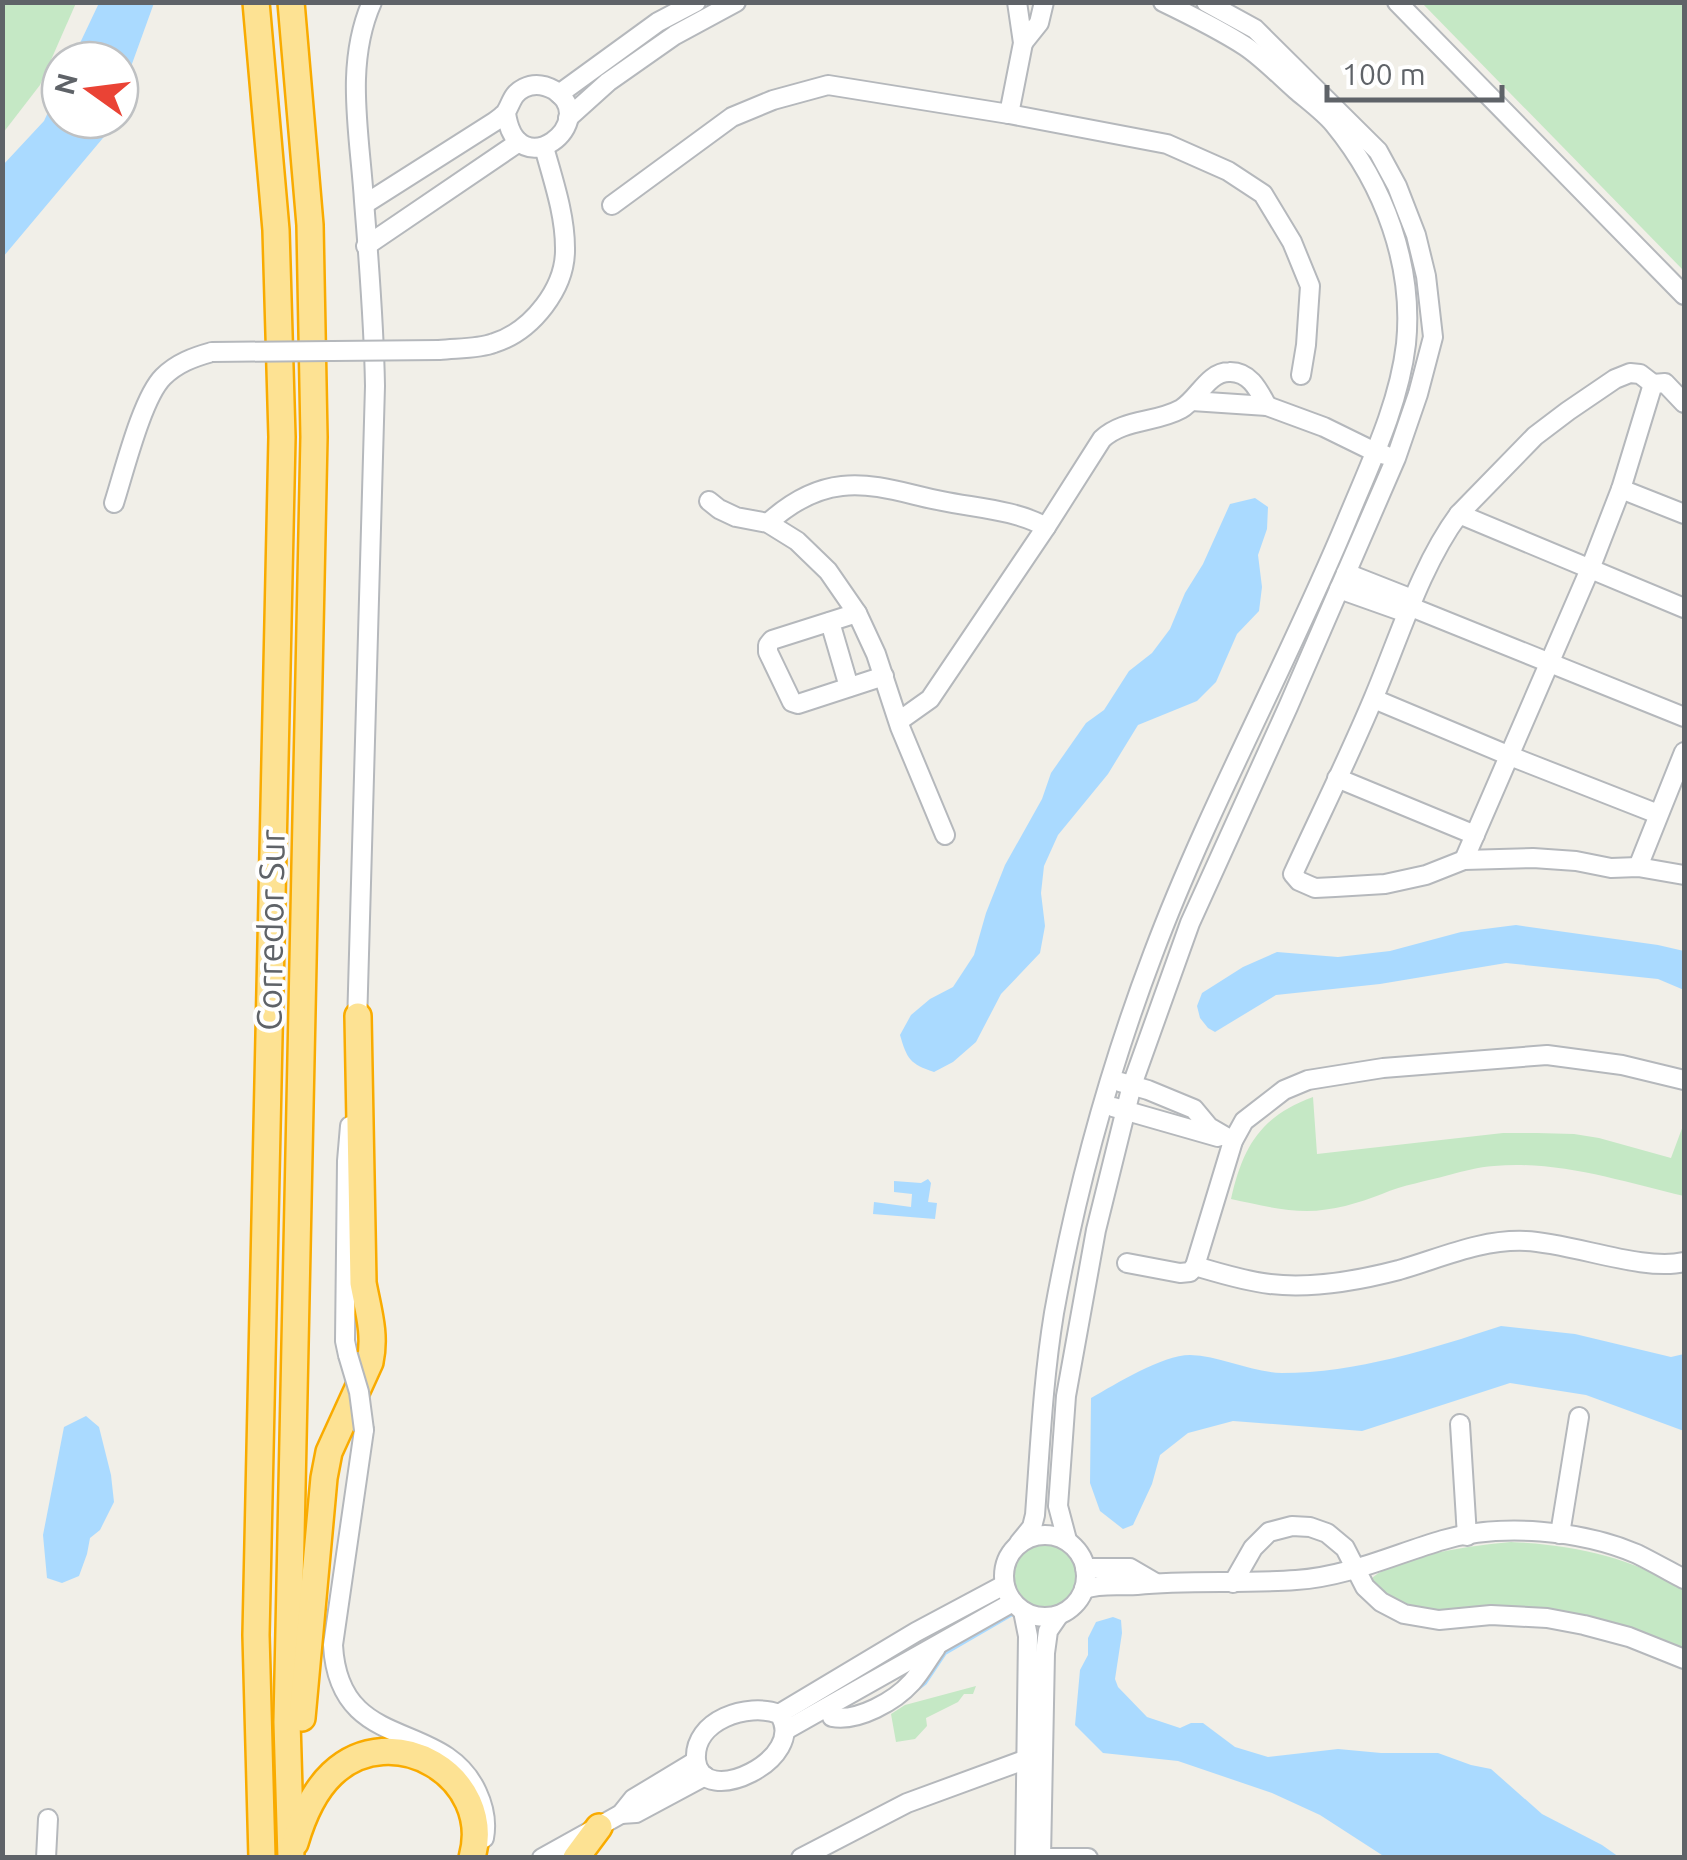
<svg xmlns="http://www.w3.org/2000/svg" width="1687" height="1860" font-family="Ubuntu,sans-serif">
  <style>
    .green { fill: #c5e8c5 }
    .water { fill: #aadaff }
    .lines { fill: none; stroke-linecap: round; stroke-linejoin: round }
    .stream { stroke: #aadaff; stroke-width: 4 }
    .minor-casing { stroke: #b5b8bc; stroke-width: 22 }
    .highway-casing { stroke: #f9ab00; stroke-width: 30 }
    .minor { stroke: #fff; stroke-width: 18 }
    .highway { stroke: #fde293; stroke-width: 25 }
    .minor-bridge-casing { stroke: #b5b8bc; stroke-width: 22; stroke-linecap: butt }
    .minor-bridge { stroke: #fff; stroke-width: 18 }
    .labels { text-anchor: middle; stroke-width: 8; stroke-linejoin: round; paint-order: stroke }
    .street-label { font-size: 35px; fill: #5f6368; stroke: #fff }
  </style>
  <rect width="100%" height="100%" fill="#f1efe8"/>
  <g class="green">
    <path d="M3 2 76 3 40 85 3 133Z"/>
    <path d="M1422 3H1684V271Z"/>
    <path d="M1313 1097 1317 1154 1503 1133H1537L1574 1134 1599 1138 1671 1158 1684 1123V1196C1623 1182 1559 1160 1494 1166 1478 1167 1464 1171 1449 1175 1427 1181 1403 1185 1382 1194 1359 1203 1332 1211 1307 1211 1282 1211 1255 1204 1231 1199 1243 1146 1261 1116 1313 1097Z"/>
    <path d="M1511 1542C1577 1545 1626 1557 1684 1588V1651L1631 1631 1439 1612 1398 1606 1371 1584 1372 1578C1399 1555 1475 1545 1511 1542Z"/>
    <circle cx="1044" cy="1576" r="32"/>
    <path d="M976 1686 973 1694H964L958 1702 926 1718 927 1726 915 1739 896 1742 891 1714 905 1705Z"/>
  </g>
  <g class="water">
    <path d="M99 3H154L120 97V60H72Z"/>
    <path d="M60 86V120H112L108 132 3 257V165L44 121Z"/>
    <path d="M1255 498 1268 507 1267 529 1258 555 1262 587 1259 611 1237 634 1216 682 1197 701 1138 725 1108 774 1058 835 1044 866 1041 893 1045 926 1040 953 1001 994 976 1042 953 1062 934 1072C910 1064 907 1059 900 1035L911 1015 930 999 953 987 974 955 986 913 1005 865 1042 799 1051 773 1086 723 1104 710 1129 671 1152 653 1170 629 1185 593 1203 564 1230 504Z"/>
    <path d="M1516 925 1658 945 1684 951V990L1658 979 1506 963 1380 984 1276 995 1215 1032 1208 1028 1200 1018 1197 1006 1202 993 1243 967 1277 952 1338 957 1390 951 1461 932Z"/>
    <path d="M928 1179 931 1183 928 1202 937 1203 935 1219 873 1214 874 1202 911 1207 912 1194 894 1192V1181L921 1183Z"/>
    <path d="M1501 1326 1575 1334 1671 1357 1684 1354V1431L1586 1395 1510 1383 1362 1431 1233 1421 1188 1433 1160 1455 1152 1484 1133 1525 1123 1529 1100 1511 1090 1483 1091 1398C1116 1384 1162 1355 1190 1355 1221 1356 1251 1372 1282 1373 1356 1373 1431 1349 1501 1326Z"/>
    <path d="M86 1416 99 1427 111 1475 114 1502 100 1530 90 1538 87 1554 79 1576 62 1583 47 1578 43 1535 64 1427Z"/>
    <path d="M1113 1617 1121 1620 1122 1633 1115 1679 1118 1687 1147 1717 1180 1728 1191 1723H1203L1235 1747 1268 1757 1338 1749 1381 1753H1438L1471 1765 1491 1769 1542 1814 1602 1845 1619 1857H1385L1320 1815 1272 1793 1178 1761 1103 1753 1075 1725 1080 1670 1088 1655V1638L1096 1622Z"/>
  </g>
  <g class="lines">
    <path class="stream" d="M916 1690 925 1683 945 1653 1014 1613"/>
    <g class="minor-casing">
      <g id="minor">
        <path d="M1397 2 1684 295"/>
        <path d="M1023 43 1039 23 1044 2"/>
        <path d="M559 94 658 22 696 2"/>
        <path d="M1009 114 1023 43 1017 2"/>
        <path d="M568 118 608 82 675 35 736 2"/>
        <path d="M365 204 494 122C497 120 505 114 506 112 512 102 512 94 524 88 534 83 545 85 554 90 603 121 517 189 506 113"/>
        <path d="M612 205 732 117 773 100 828 85 1009 114 1167 144 1228 171 1263 194 1292 242 1310 286 1306 345 1301 375"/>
        <path d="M366 246 519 142"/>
        <path d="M439 350C457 348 478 349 494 343 532 331 566 288 565 248 565 214 553 180 544 147"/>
        <path d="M1192 401 1267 406 1324 427 1375 452 1385 455"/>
        <path d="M1621 489 1684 514"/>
        <path d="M709 501 719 509 736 517 768 523 797 541 828 571 857 613 876 654 900 727 945 835"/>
        <path d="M114 503C124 472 142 398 163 377 177 363 194 357 212 352"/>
        <path d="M1459 514 1535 436 1568 411 1615 379 1630 373 1640 374 1653 384"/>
        <path d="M768 523C789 504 813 489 842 486 875 482 910 495 942 501 976 508 1016 510 1046 527"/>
        <path d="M1346 573 1407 597 1411 607 1684 717"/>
        <path d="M1339 589 1401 611 1411 607"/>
        <path d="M1684 608 1459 514C1421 565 1399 638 1374 697 1349 757 1320 815 1293 874L1299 881 1315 888 1335 887 1385 884 1426 875 1464 860 1533 858 1576 861 1611 868 1638 867 1684 875"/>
        <path d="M857 613 772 640 768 645V652L792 702 798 704 884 676"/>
        <path d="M830 622 849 687"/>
        <path d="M1374 699 1510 756 1658 814"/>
        <path d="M899 721 930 699 1046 527 1102 439C1123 419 1156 423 1181 409 1198 399 1208 372 1229 372 1250 371 1259 391 1267 406"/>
        <path d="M1337 778 1475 835"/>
        <path d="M1464 860 1590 569 1621 489 1653 384 1665 383 1684 403"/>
        <path d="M1638 867 1684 752"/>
        <path d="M357 1025 375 386C374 324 369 262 364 201 360 135 344 65 372 2"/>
        <path d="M1120 1082 1148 1090 1194 1109 1209 1127 1233 1141"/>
        <path d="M1113 1107 1218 1137"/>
        <path d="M1127 1263 1180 1273 1190 1272 1195 1266 1233 1141 1244 1121 1284 1090 1308 1080 1383 1068 1547 1055 1622 1065 1684 1080"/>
        <path d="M1195 1266C1219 1273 1244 1281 1270 1284 1313 1289 1357 1281 1399 1270 1441 1258 1481 1239 1526 1241 1572 1243 1644 1272 1684 1262"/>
        <path d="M348 1355 345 1341 347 1161 350 1126"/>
        <path d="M1460 1424 1467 1536"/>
        <path d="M364 1430 333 1645C339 1755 443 1717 477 1792 484 1807 487 1822 484 1838"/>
        <path d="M1560 1534 1579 1417"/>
        <circle cx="1045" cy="1576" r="41"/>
        <path d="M1067 1540 1058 1506 1066 1396 1096 1230 1132 1085 1190 923 1288 707 1396 458 1418 394 1433 337 1426 276 1416 235 1397 186 1378 151 1255 29 1206 2"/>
        <path d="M1019 1543 1032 1527 1035 1515C1040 1448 1043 1380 1054 1313 1076 1191 1109 1070 1153 954 1209 805 1286 667 1347 520 1370 464 1399 405 1406 344 1414 265 1384 185 1334 124 1324 112 1309 101 1296 90 1280 76 1263 58 1245 46 1220 30 1190 15 1163 2"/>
        <path d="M1085 1568H1130L1154 1582"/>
        <path d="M1233 1583 1253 1548 1269 1532 1292 1526 1310 1527 1327 1533 1345 1548 1365 1587 1381 1602 1404 1614 1439 1620 1491 1615 1547 1618 1584 1625 1629 1637 1684 1659"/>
        <path d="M1084 1589C1101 1583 1119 1586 1137 1585 1189 1580 1243 1584 1296 1580 1347 1577 1395 1554 1443 1540 1501 1523 1581 1530 1637 1554 1653 1562 1669 1571 1684 1579"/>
        <path d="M1023 1611 1028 1636 1025 1858"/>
        <path d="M779 1714C810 1758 701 1811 696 1760 693 1720 748 1702 779 1714L916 1632 1004 1585"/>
        <path d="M832 1717C858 1722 895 1701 912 1682 921 1672 928 1659 936 1648"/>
        <path d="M786 1730 1013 1602"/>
        <path d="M621 1814 636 1813 705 1776"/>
        <path d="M46 1858 48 1819"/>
        <path d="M542 1858 621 1814 633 1799 696 1761"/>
        <path d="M801 1858 907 1803 1027 1759"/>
        <path d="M1039 1858H1088"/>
        <path d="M1041 1858 1045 1653 1048 1631 1059 1615"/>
      </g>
    </g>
    <g class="highway-casing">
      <g id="highway">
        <path d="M256 2 276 230 282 437 256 1635 262 1858"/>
        <path d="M291 2 310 225 314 437 289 1631 287 1722 291 1858"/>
        <path d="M302 1718 324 1478 329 1452 370 1362C376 1334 368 1310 363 1283L358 1016"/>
        <path d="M295 1843C302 1819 313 1792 332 1774 392 1717 495 1776 472 1858"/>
        <path d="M576 1858 599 1827"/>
      </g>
    </g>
    <use href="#minor" class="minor"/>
    <use href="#highway" class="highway"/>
    <g class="minor-bridge-casing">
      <g id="minor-bridge">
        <path d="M212 352 439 350"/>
        <path d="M348 1355 359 1392 364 1430"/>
      </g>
    </g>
    <use href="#minor-bridge" class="minor-bridge"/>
  </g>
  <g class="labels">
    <g class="street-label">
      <text transform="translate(271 930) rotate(-89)" y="12">Corredor Sur</text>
    </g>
  </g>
  <rect width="1687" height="1860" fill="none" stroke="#5f6368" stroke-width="10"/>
  <g transform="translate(90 90) rotate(284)"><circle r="48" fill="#ffffff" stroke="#bfc1c3" stroke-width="2.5"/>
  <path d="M0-8L18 38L0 25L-18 38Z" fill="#ea4335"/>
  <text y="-15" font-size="28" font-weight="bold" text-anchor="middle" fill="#5f6368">N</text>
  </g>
  <path d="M1327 85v15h175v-15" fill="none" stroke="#5f6368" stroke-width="5"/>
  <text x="1342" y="85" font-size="30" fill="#5f6368" stroke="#ffffff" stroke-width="8" paint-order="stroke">100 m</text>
</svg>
